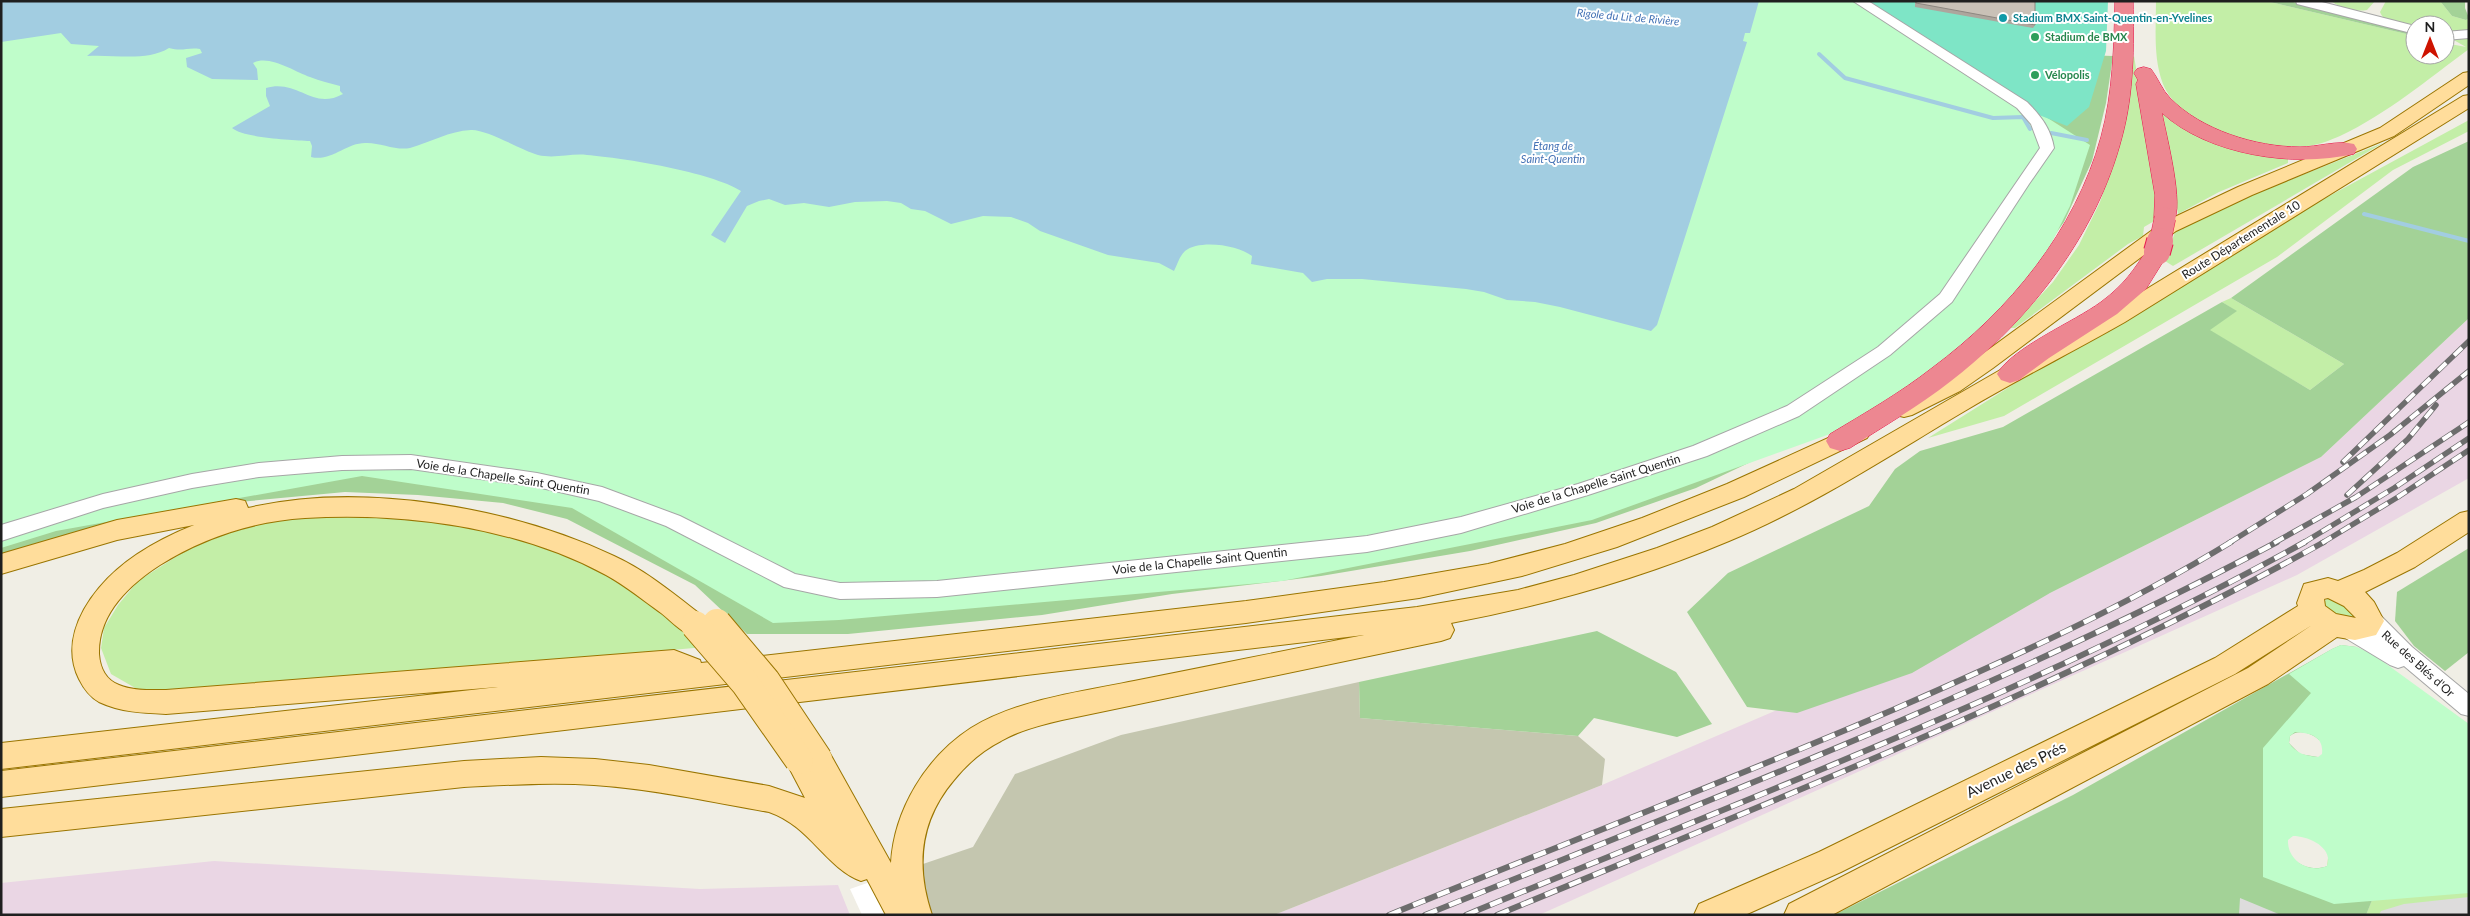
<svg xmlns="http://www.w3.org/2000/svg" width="2470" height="916" font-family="Lato,sans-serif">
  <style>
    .residential { fill: #dddcdc }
    .industrial { fill: #ead6e4 }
    .construction { fill: #c4c6af }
    .grass { fill: #c3eea7 }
    .forest { fill: #a3d297 }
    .park { fill: #bffdca; fill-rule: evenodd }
    .pitch { fill: #7ee5c6 }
    .water { fill: #a2cde1 }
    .pier { fill: #fff }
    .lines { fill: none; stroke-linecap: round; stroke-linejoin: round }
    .stream { stroke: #a2cde1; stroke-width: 4 }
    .minor-casing { stroke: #a6a6a6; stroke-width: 2 }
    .major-casing { stroke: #9a7500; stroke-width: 2 }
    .highway-casing { stroke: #e7194d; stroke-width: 1 }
    .minor { fill: #fff; fill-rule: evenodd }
    .major { fill: #ffdd9b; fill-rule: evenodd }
    .highway { fill: #ed8791; fill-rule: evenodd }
    .rail-far1-casing { stroke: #6d6d6d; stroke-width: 5.5 }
    .rail-casing { stroke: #6d6d6d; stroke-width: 6 }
    .rail-far1 { stroke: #fff; stroke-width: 4; stroke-dasharray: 11; stroke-linecap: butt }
    .rail { stroke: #fff; stroke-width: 4.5; stroke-dasharray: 13; stroke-linecap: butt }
    .major-bridge-casing { stroke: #9a7500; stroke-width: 30; stroke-linecap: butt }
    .highway-bridge-far1-casing { stroke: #e7194d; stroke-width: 22; stroke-linecap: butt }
    .highway-bridge-casing { stroke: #e7194d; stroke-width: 28; stroke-linecap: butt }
    .major-bridge { stroke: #ffdd9b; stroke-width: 28 }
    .highway-bridge-far1 { stroke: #ed8791; stroke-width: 21 }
    .highway-bridge { stroke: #ed8791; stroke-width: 26 }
    .wall { fill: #ada69d }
    .building { fill: #c9c1b7; stroke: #8d8780 }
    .culture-dot { fill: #0f9aa8; stroke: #fff; stroke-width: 2 }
    .leisure-dot { fill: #2e9e5b; stroke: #fff; stroke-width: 2 }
    .labels { text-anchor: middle; stroke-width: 4; stroke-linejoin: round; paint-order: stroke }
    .far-water-label { font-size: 11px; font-style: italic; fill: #4573b6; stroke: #fff }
    .far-culture-label { font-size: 11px; font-weight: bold; fill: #0d838f; stroke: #fff; text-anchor: start }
    .far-leisure-label { font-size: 11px; font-weight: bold; fill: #27864d; stroke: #fff; text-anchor: start }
    .street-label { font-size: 12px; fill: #1f1f1f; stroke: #fff }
    .near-street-label { font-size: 15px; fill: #1f1f1f; stroke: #fff }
  </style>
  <rect width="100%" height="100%" fill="#f0eee5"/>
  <path class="residential" d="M2212 858 2469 893V915H2210Z"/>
  <g class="industrial">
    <path d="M2469 318V478L2297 575 1539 915H1274L1602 785 2050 593 2321 457Z"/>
    <path d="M214 861 700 889 838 885 850 915H1V883Z"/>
  </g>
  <path class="construction" d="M1359 682 1360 718 1578 736 1605 759 1602 785 1274 915H931L921 880 923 864 973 847 1015 774 1121 735Z"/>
  <g class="grass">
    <path d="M2156 1H2266L2415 36V55H2445V43L2466 47 2452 39 2469 37V49C2428 79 2387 114 2340 136 2331 140 2318 145 2308 146 2264 150 2181 129 2163 84 2153 58 2156 28 2156 1Z"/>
    <path d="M2331 1H2375L2367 10C2355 12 2342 9 2331 1Z"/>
    <path d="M2386 1H2440L2452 16 2466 20 2469 18V32L2445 34V25H2415V28C2404 25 2384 24 2380 12Z"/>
    <path d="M2134 56 2157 192 2156 220 2144 227 2143 236 2128 244 2015 328H2010L2053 282 2079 245 2100 202 2115 157 2131 60Z"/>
    <path d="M2158 104 2174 117 2288 158V163L2219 192 2178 214Z"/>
    <path d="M2469 120V131L2393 170 2277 257 2004 416 1928 438 2054 359 2298 213Z"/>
    <path d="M2383 143 2173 266 2165 261 2176 229 2252 195Z"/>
    <path d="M2231 298 2344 364 2310 390 2209 330 2236 311 2222 302Z"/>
    <path d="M359 512 505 531 578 556 638 587 705 647 185 694 137 689 111 674 101 648 104 628 118 605 138 581 204 539 252 521Z"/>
    <path d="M2331 598 2341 600 2354 616 2349 619 2326 610 2323 603 2327 599Z"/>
    <path d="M2328 858 2469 885V897L2404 904 2381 911 2379 915H2366L2374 895 2327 866Z"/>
  </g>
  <g class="forest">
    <path d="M2266 1H2289L2415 31V36Z"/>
    <path d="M2440 1H2465V8L2469 18 2466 20 2452 16Z"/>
    <path d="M2085 55 2113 56 2106 103 2092 161 2064 222 2017 288 1835 422 1696 488 1596 523 1470 551 1321 576 1172 594 1042 615 848 634H747L695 585 567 519 503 503 418 495 345 492 239 502 1 555V541L2043 124Z"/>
    <path d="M2469 141V318L2321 457 2050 593 1912 673 1797 713 1747 707 1687 612 1728 573 1869 506 1895 469 1920 451 2003 427 2222 302 2237 311 2210 330 2310 390 2344 364 2231 298 2413 167Z"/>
    <path d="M2469 548V652L2445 671 2414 646 2395 621 2397 592Z"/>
    <path d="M1597 631 1676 672 1712 724 1677 737 1594 718 1578 736 1360 718 1359 682Z"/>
    <path d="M2341 645 2357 647 2319 740C2311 733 2299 729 2290 736L2289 743 2300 754 2318 757 2283 825C2286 833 2286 841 2288 848 2292 865 2313 872 2327 866L2374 895 2366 915H2281L2240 898 2239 915H1834L2073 795 2332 649Z"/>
  </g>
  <g class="park">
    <path d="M1 1H1865L2090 145 2070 206 2019 308 1902 408 1592 520 1282 581 839 620 773 623 572 508 362 476 56 531 1 548Z"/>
    <path d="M2341 645 2357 647 2374 655 2469 724V893L2334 904 2263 877V748L2311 693 2289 674 2332 649ZM2295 732C2310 733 2324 736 2322 754L2318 757C2305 756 2296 753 2289 743L2290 736ZM2293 836C2309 836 2334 848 2327 866 2308 874 2287 860 2288 840Z"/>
  </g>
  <path class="pitch" d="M1861 1H2108L2106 51 2089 107 2067 126 2026 110Z"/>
  <path class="water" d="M1 1H1759L1750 33H1745L1743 41 1747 42 1657 325 1651 331 1560 307 1535 302 1507 300 1484 292 1466 289 1362 279H1327L1312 282 1303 273 1251 264 1252 256C1239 245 1199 239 1185 251 1179 257 1178 263 1174 271L1159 263 1108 255 1040 231 1028 223 1011 217 983 216 951 224 925 211 911 209 901 203 887 201 855 202 829 207 804 203 785 205 769 199 759 201 747 206 725 243 711 235 741 191C711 172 624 158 587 155 571 153 555 159 538 155 521 150 486 129 471 130 449 131 431 142 410 148 396 151 379 142 365 143 346 143 331 162 311 157L312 146 310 141C292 140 244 138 232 128L270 106 266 96V88C299 79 312 111 343 94L340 91V86C330 83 320 81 310 77 295 72 269 54 253 63L257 69 258 80 212 79 187 67 186 58 202 53 200 49C187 47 183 52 169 48 146 62 114 54 87 56L99 46 71 44 61 33 1 42Z"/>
  <path class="pier" d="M919 865 925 915H862L850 889Z"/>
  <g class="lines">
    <g class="stream">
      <path d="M1819 54 1845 78 1993 118 2023 117 2030 129"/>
      <path d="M2051 133 2087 140"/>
      <path d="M2364 214 2469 241"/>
    </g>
    <g class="minor-casing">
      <g id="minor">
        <path d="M1853 1H1868L2027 102C2041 116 2051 129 2054 148L2029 184 1952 302 1890 355 1799 416 1707 456 1588 495 1461 533 1367 552 937 597 840 599 784 587 666 526 599 501 537 487 411 469 342 470 259 477 192 488 103 508 1 541V525L103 494 192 474 259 463 342 456 411 455 537 473 602 487 680 516 795 574 840 583 937 581 1367 536 1461 517 1578 484 1693 446 1787 406 1878 347 1940 294 2040 148 2031 124 2017 108Z"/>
        <path d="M2296 1H2318L2415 26V34L2297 4Z"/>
        <path d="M2469 30V38L2445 40V32Z"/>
        <path d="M2370 610 2377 612 2412 647 2469 694V716L2461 714 2404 666 2398 668 2390 665 2342 636 2339 630 2342 624 2349 621 2371 632 2360 618 2363 612Z"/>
      </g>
    </g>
    <g class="major-casing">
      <g id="major">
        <path d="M2469 72V85L2394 136 2252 195 2176 231 1993 368 1960 391 1912 415 1904 417 1896 415 1893 409 1896 403 1944 379 1977 358 2162 223 2238 187 2380 128 2463 73Z"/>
        <path d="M2469 95V108L2125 322C2071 353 2016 380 1963 412 1887 457 1811 507 1729 541 1639 579 1546 605 1451 623L1454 630 1450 638 1441 641 1062 720C1041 725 1020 730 1001 741 983 750 967 764 954 780 920 820 915 865 932 915H886L867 879 861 881C826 868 810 826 769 812 711 802 653 789 594 785 551 782 508 785 464 787L1 837V809L464 761 541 757 595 759 649 765 769 786 805 798 785 760 789 751 799 747 808 750 818 746 828 750 891 863C894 810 926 757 971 728 1019 699 1080 692 1134 681 1211 666 1287 650 1364 635L1 797V771L1417 607 1518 590 1574 575 1657 548 1712 527 1794 489 2002 369 2109 312 2463 96Z"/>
        <path d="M1859 424 1867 426 1871 432 1867 438 1744 497 1617 547 1522 576 1419 598 1246 623 1 769V743L498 687 166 714C143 713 120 712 99 702 89 696 84 689 79 679 63 647 78 613 99 588 123 559 159 539 194 525L117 540 1 574V554L117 520 236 499 245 501 248 508C361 481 510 507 614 556 647 571 675 595 704 617L708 625 704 633C697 635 693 636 686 633 677 628 669 619 661 613 643 600 626 586 606 575 517 527 405 512 305 518 254 521 203 538 160 565 129 585 98 614 99 654 100 668 106 680 119 685 133 691 151 690 166 690L674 650 700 660 701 663 1246 601 1384 582 1488 564 1565 544 1642 518 1727 484Z"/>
        <path d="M2469 511V532L2415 567 2365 592 2374 602 2384 621 2376 635 2355 640 2337 637 2268 684 1832 915H1784L1789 904 2248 668 2312 625 2235 674 1841 872 1745 915H1694L1699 904 1819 852 2215 658 2298 606 2297 603 2304 584 2328 578 2338 581 2364 570 2397 553 2460 513ZM2328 598 2344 606 2356 618 2336 614 2325 606 2324 599Z"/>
      </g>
    </g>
    <g class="highway-casing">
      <g id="highway">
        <path d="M2115 1H2133C2134 46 2134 93 2122 137 2097 234 2030 320 1951 381 1919 406 1884 426 1850 448L1840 451 1830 448 1826 441 1830 434C1865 413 1900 393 1932 368 2010 310 2075 231 2101 137 2113 93 2114 46 2115 1Z"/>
        <path d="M2144 67 2151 69C2158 78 2162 90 2170 98 2201 130 2256 147 2300 147 2318 147 2337 140 2354 144L2357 149 2354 154C2294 168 2208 155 2162 113 2166 135 2185 206 2173 223L2165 225 2157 223 2154 218 2155 195 2136 84 2138 80 2134 73 2137 69Z"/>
        <path d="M2157 245 2165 247 2169 252 2146 289 2117 314 2049 358 2019 380 2010 383 2001 380 1997 374C2013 347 2074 322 2101 302 2125 284 2133 271 2149 247Z"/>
      </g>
    </g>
    <use href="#minor" class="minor"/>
    <use href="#major" class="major"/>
    <use href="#highway" class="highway"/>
    <g class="rail-far1-casing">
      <g id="rail-far1">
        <path d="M2343 462 2469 341"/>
        <path d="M2347 495 2408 439 2436 405"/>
        <path d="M2229 543 2307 494 2390 435 2469 371"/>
        <path d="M2274 543 2356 497 2469 422"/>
        <path d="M2303 543 2394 488 2469 438"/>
        <path d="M2322 543 2398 497 2469 450"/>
      </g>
    </g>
    <g class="rail-casing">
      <g id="rail">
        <path d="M1389 915C1558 846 1728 781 1895 709 2009 659 2125 607 2231 542"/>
        <path d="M1425 915C1712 799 2003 688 2277 542"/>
        <path d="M1466 915C1749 798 2037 690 2305 542"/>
        <path d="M1497 915C1777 799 2060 689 2324 542"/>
      </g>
    </g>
    <use href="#rail-far1" class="rail-far1"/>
    <use href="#rail" class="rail"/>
    <g class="major-bridge-casing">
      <g id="major-bridge">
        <path d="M717 623 766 681 818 759"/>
        <path d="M695 625 745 683 799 760"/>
      </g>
    </g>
    <g class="highway-bridge-far1-casing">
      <path id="highway-bridge-far1" d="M2160 242 2165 218"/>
    </g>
    <g class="highway-bridge-casing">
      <path id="highway-bridge" d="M2157 252 2160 241"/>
    </g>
    <use href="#major-bridge" class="major-bridge"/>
    <use href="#highway-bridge-far1" class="highway-bridge-far1"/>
    <use href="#highway-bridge" class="highway-bridge"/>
  </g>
  <path class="wall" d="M1915 1H2035V25L2033 28 1915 7Z"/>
  <path class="building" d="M1916 1H2035V25L1916 3Z"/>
  <circle class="culture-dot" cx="2003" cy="18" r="5"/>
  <g class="leisure-dot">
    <circle cx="2035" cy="37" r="5"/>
    <circle cx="2035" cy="75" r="5"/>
  </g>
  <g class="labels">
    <g class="far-water-label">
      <text transform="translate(1628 17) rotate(5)" y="4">Rigole du Lit de Rivière</text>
      <text x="1553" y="150">Étang de<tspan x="1553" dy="13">Saint-Quentin</tspan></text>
    </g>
    <g class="far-culture-label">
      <text x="2013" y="22">Stadium BMX Saint-Quentin-en-Yvelines</text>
    </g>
    <g class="far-leisure-label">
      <text x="2045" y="41">Stadium de BMX</text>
      <text x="2045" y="79">Vélopolis</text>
    </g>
    <g class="street-label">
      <text transform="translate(2241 240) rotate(-32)" y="4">Route Départementale 10</text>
      <text transform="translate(503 477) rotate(9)" y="4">Voie de la Chapelle Saint Quentin</text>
      <text transform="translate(1596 484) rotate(-17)" y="4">Voie de la Chapelle Saint Quentin</text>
      <text transform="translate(1200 561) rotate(-6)" y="4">Voie de la Chapelle Saint Quentin</text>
      <text transform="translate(2418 664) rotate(42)" y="4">Rue des Blés d'Or</text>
    </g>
    <g class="near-street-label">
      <text transform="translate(2016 770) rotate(-26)" y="5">Avenue des Prés</text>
    </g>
  </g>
  <rect width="2470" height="916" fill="none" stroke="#1f1f1f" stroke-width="5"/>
  <g transform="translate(2430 40)"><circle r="24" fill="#ffffff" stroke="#a5a5a5"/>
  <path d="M0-4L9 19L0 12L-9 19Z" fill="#ce1300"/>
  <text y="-8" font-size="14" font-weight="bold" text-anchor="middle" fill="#1f1f1f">N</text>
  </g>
</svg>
